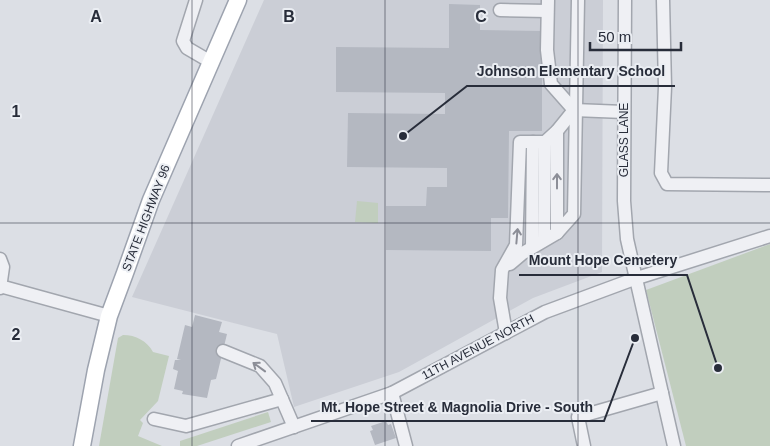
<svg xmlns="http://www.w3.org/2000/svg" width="770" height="446" font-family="Helvetica,sans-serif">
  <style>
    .built { fill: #cbced6 }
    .green { fill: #c1cebe }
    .building { fill: #b4b8c1 }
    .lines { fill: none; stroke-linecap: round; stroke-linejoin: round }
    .minor-casing { stroke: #a2a6ae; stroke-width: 15 }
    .major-casing { stroke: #9da3af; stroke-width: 19 }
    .minor { stroke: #eff0f4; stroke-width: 12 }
    .major { stroke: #fff; stroke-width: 16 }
    .oneway { stroke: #8c8e97 }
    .grid { fill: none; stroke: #282d3a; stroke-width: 1; stroke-opacity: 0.55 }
    .labels { text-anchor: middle; stroke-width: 4; stroke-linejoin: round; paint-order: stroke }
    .street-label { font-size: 12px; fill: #282d3a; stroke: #ebeef3 }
    .grid-label { font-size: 16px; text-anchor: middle; font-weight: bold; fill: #282d3a; stroke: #ebeef3; stroke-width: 4; stroke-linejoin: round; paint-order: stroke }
    .leader { fill: none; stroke: #282d3a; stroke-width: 2 }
    .callout-dot { fill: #282d3a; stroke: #ebeef3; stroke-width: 2 }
    .callout-label { font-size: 14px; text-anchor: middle; font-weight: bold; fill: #282d3a; stroke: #ebeef3; stroke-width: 4; stroke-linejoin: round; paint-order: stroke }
  </style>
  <rect width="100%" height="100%" fill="#dcdfe5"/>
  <path class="built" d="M264 0H603L602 272 533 298 399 372 294 407 277 334 132 297Z"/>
  <g class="green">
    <path d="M357 201 378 203V223L355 222Z"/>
    <path d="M770 244V446H686L646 290Z"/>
    <path d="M123 335C136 335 147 341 153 352L169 356 158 401 140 420 143 423 138 436 162 446H99L118 338Z"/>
    <path d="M268 412 271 422 197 446H180V441Z"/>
  </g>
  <g class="building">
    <path d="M449 4 480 5V30L542 31V131H509L508 218H491V251L386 250V206H426L427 187H447V168L347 167 348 113 445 114V93L336 92V47L449 48Z"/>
    <path d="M195 315 222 322 219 332 227 334 218 371 216 379 211 380 207 398 182 394 183 391 174 389 178 371 173 369 175 360H181L177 359 185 325 192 327Z"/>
    <path d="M386 421 388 425 391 424 396 438 375 445 370 431 373 430 371 426Z"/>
  </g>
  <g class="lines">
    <g class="minor-casing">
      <g id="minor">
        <path d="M196 0 183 41 187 48 211 62"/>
        <path d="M548 0 547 50 551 84 574 110 624 112"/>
        <path d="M625 0 624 201 627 239 674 446"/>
        <path d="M663 0 665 87 661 173 667 184 770 185"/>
        <path d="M500 10 547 11"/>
        <path d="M557 233 574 214 578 0"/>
        <path d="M544 240 545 142"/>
        <path d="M532 247 533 142"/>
        <path d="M0 259 3 267 0 288"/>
        <path d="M510 264 523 253 557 233V131"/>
        <path d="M0 286 109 316"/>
        <path d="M506 333 500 298 502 270 516 245 520 142H545L557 131 574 110"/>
        <path d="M223 351 260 366 275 383 294 427"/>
        <path d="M392 393 406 446"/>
        <path d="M154 419 186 426 282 399"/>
        <path d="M238 446 392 393 545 312 634 279 770 236"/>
        <path d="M584 446 578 417 662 393"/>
      </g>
    </g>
    <g class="major-casing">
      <path id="major" d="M82 446 96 370 109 316 125 273 151 200 238 0"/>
    </g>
    <use href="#minor" class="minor"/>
    <use href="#major" class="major"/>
  </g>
  <defs><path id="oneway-shaft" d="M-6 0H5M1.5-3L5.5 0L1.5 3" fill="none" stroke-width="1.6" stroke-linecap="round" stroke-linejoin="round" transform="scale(1.25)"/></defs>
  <g class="oneway">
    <use href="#oneway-shaft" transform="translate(557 181) rotate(-90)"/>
    <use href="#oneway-shaft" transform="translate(517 236) rotate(-85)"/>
    <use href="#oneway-shaft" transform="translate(259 367) rotate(-144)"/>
  </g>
  <path class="grid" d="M192 0V446M385 0V446M578 0V446M0 223H770"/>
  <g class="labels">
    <g class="street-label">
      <text transform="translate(624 140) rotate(-90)" y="4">GLASS LANE</text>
      <text transform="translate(146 218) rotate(-69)" y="4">STATE HIGHWAY 96</text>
      <text transform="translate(478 347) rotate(-28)" y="4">11TH AVENUE NORTH</text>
    </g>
  </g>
  <g class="grid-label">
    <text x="96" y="22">A</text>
    <text x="289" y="22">B</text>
    <text x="481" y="22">C</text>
    <text x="16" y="117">1</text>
    <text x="16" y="340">2</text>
  </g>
  <path class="leader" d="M403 136L467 86H675M718 368L687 275H519M635 338L604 421H311"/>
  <g class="callout-dot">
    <circle cx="403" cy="136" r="5"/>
    <circle cx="718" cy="368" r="5"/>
    <circle cx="635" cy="338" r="5"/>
  </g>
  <g class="callout-label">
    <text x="571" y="76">Johnson Elementary School</text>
    <text x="603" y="265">Mount Hope Cemetery</text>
    <text x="457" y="412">Mt. Hope Street &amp; Magnolia Drive - South</text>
  </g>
  <path d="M590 42v8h91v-8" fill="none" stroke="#282d3a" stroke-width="2.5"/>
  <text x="598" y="42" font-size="15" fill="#282d3a" stroke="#ebeef3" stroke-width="4" paint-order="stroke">50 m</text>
</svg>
